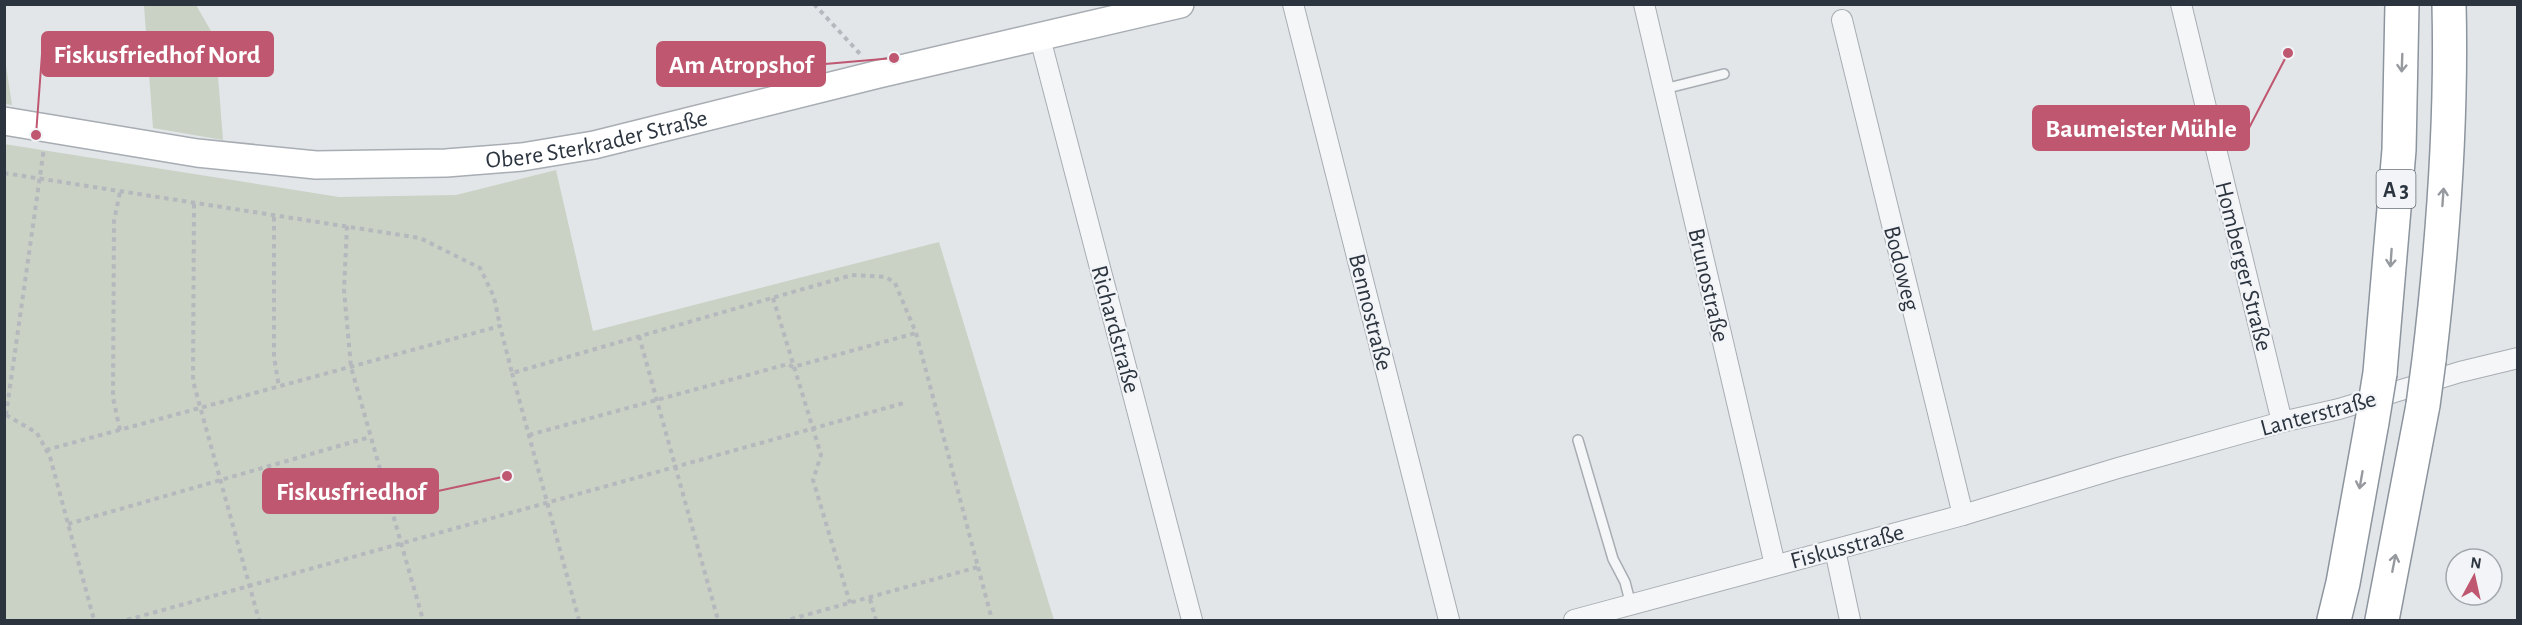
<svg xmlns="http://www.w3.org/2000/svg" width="2522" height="625" font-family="'Alegreya Sans',sans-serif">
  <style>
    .green { fill: #c9d2c5 }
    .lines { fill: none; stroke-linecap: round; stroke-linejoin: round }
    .lane-casing { stroke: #a8adb3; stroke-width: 12 }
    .street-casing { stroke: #a8adb3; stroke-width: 22 }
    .secondary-casing { stroke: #a8adb3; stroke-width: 30 }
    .highway-casing { stroke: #8c949e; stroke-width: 36 }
    .path { stroke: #b5b8bd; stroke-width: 4; stroke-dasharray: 4.5 4.5; stroke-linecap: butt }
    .lane { stroke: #f5f6f8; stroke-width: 9 }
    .street { stroke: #f5f6f8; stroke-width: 20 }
    .secondary { stroke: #fff; stroke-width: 27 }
    .highway { stroke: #fff; stroke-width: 33 }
    .highway-bridge-casing { stroke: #8c949e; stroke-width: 36; stroke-linecap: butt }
    .highway-bridge { stroke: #fff; stroke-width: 33 }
    .oneway { stroke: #969a9f }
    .labels { text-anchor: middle; stroke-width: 4.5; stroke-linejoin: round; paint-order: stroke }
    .shield { fill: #f2f4f7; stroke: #676e76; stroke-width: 1.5 }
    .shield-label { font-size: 22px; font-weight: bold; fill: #2c353f }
    .street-label { font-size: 24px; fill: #2c353f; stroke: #f2f4f7 }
    .leader { fill: none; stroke: #bf5770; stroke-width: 2 }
    .callout-dot { fill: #bf5770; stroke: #f2f4f7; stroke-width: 2 }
    .callout { fill: #bf5770; stroke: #bf5770; stroke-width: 2 }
    .callout-label { font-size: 26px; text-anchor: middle; font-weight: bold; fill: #fff }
  </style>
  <rect width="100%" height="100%" fill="#e2e6e9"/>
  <g class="green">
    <path d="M144 5H196L215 38 223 140 153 128Z"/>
    <path d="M4 59H5L12 105 5 104Z"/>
    <path d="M4 144 339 197 456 195 556 170 593 331 939 242 1054 620H5Z"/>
  </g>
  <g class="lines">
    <g class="lane-casing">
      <g id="lane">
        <path d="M1664 89 1724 74"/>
        <path d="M1578 440 1613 559 1625 582 1631 605"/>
      </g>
    </g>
    <g class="street-casing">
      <g id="street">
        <path d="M1293 4 1449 620"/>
        <path d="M1644 4 1775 565"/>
        <path d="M2181 4 2282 422"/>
        <path d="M1842 20 1963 515"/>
        <path d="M1040 38 1192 620"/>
        <path d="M1835 550 1850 620"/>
        <path d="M1574 620 1963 515 2118 468 2282 422 2339 409 2460 372 2518 358"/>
      </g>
    </g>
    <g class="secondary-casing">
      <g id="secondary">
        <path id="s1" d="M4 121 197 153 316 165 446 163 522 157 594 145 879 74 1180 4"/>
      </g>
    </g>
    <g class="highway-casing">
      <g id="highway">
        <path d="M2429 360C2443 242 2452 123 2449 4"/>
        <path d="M2380 373 2399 150 2402 4"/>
        <path d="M2334 620 2343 583 2372 422"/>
        <path d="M2382 620 2423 405"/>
      </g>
    </g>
    <g class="path">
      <path d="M814 4 862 56"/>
      <path d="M4 173 420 238 480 268 494 297 500 326"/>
      <path d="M194 204 193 381 259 620"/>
      <path d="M274 217V357L279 387"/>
      <path d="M347 226 344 290 351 367 423 620"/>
      <path d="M773 298 821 455 813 480 850 603"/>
      <path d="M639 336 718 620"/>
      <path d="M512 373 579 620"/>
      <path d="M6 415 44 148"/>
      <path d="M6 415 37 433 50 457 94 620"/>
      <path d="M120 430 113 398 114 221 120 192"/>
      <path d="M529 435 788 364 793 367 916 333"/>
      <path d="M46 450 500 326 512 373 852 275 886 277 895 283 916 333 978 567 788 620"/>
      <path d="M68 524 370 437"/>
      <path d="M978 567 992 620"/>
      <path d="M870 599 876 620"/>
      <path d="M127 620 904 403"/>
    </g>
    <use href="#lane" class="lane"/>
    <use href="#street" class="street"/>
    <use href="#secondary" class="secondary"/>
    <use href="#highway" class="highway"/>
    <g class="highway-bridge-casing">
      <g id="highway-bridge">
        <path d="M2423 405 2429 360"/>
        <path d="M2372 422 2380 373"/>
      </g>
    </g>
    <use href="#highway-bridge" class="highway-bridge"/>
  </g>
  <defs><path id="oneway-shaft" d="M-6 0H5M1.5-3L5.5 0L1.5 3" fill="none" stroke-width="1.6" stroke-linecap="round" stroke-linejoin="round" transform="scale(1.5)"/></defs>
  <g class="oneway">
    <use href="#oneway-shaft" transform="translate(2402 63) rotate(92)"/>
    <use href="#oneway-shaft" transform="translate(2443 197) rotate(-86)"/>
    <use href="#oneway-shaft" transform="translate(2391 258) rotate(94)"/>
    <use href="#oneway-shaft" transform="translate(2361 480) rotate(100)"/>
    <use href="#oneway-shaft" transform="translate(2394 563) rotate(-79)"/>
  </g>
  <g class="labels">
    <rect class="shield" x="2376.5" y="170" width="39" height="38" rx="4.5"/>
    <g class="shield-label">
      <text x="2396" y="197">A 3</text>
    </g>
    <g class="street-label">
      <text dy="8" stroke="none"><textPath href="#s1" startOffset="598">Obere Sterkrader Straße</textPath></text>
      <text transform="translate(2244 266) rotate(76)" y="8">Homberger Straße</text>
      <text transform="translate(1902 268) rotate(76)" y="8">Bodoweg</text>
      <text transform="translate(1709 285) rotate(77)" y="8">Brunostraße</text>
      <text transform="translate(1371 312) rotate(76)" y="8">Bennostraße</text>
      <text transform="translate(1116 329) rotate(75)" y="8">Richardstraße</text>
      <text transform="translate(2318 413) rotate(-15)" y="8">Lanterstraße</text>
      <text transform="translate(1847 546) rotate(-15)" y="8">Fiskusstraße</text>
    </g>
  </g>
  <path class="leader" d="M36 135L42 54M894 58L825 64M2288 53L2249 128M507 476L438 491"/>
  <g class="callout-dot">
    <circle cx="36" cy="135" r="6"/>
    <circle cx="894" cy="58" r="6"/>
    <circle cx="2288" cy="53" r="6"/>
    <circle cx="507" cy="476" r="6"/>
  </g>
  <g class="callout">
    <rect x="42" y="32" width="231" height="44" rx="6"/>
    <rect x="657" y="42" width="168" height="44" rx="6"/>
    <rect x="2033" y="106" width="216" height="44" rx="6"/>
    <rect x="263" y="469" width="175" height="44" rx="6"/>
  </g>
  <g class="callout-label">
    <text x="157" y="63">Fiskusfriedhof Nord</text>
    <text x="741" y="73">Am Atropshof</text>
    <text x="2141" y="137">Baumeister Mühle</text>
    <text x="351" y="500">Fiskusfriedhof</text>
  </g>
  <rect width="2522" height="625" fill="none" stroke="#2c353f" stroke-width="12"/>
  <g transform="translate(2474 577) rotate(8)"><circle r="28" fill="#f2f4f7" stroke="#a3a8ad" stroke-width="1.5"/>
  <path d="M0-4.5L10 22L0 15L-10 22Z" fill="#bf5770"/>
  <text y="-9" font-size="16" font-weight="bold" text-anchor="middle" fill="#2c353f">N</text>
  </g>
</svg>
